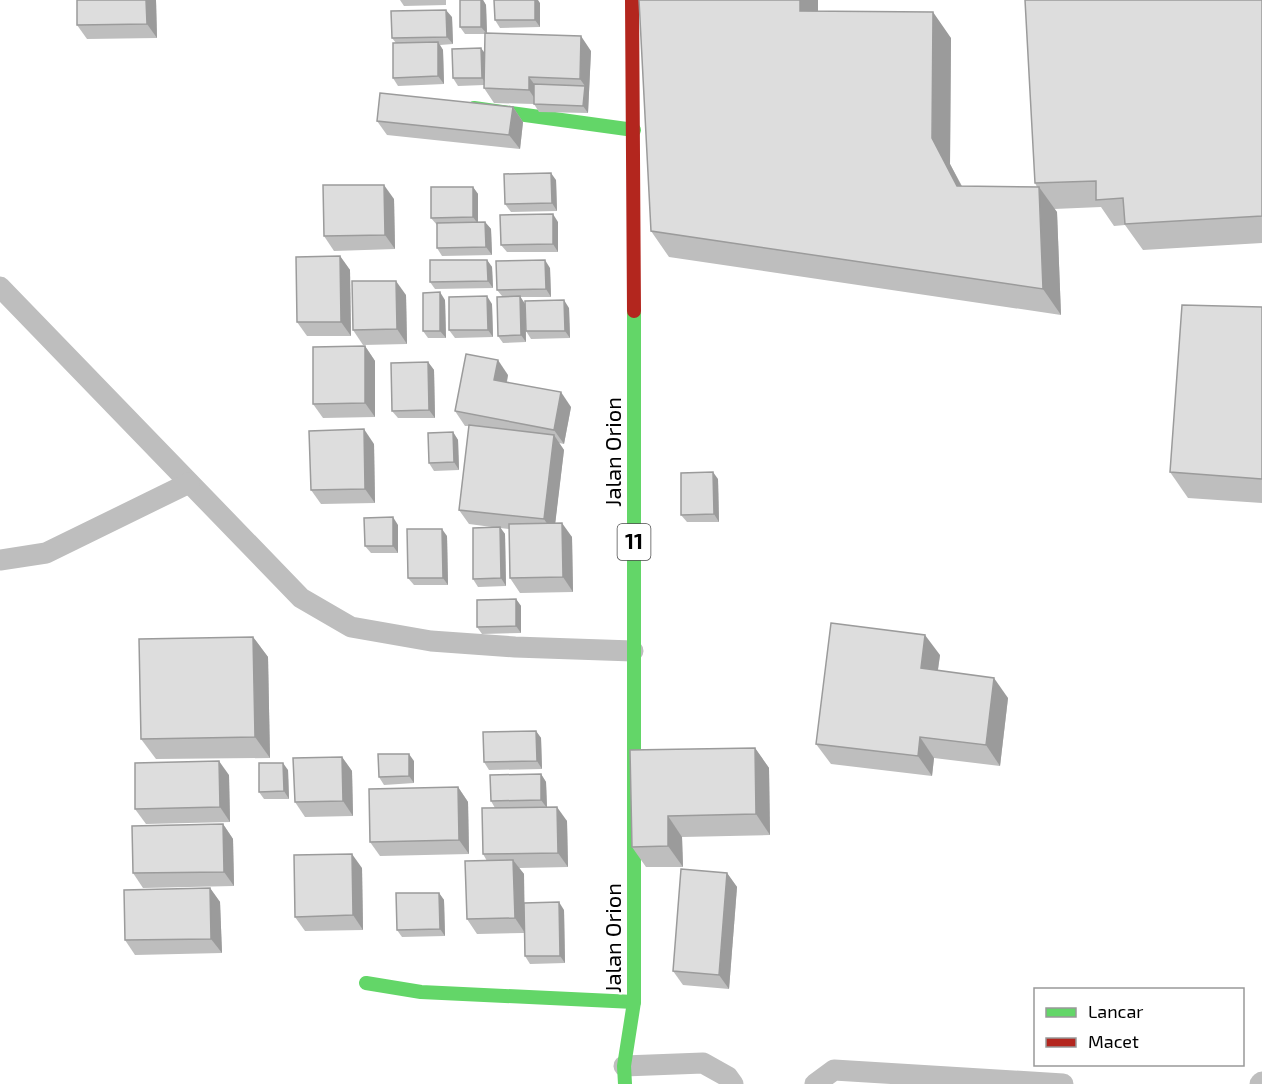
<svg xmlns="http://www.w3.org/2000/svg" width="1262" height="1084" font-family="'Exo 2',sans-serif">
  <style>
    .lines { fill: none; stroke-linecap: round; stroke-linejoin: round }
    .lane { stroke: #bebebe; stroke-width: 21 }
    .fast { stroke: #63d668; stroke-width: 14 }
    .jam { stroke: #b3261e; stroke-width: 14 }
    .wall { fill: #bebebe }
    .shaded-wall { fill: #9b9b9b }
    .building { fill: #ddd; stroke: #9b9b9b; stroke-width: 1.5 }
    .labels { text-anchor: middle; stroke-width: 4.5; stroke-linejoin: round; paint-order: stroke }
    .shield { fill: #fff; stroke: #4c4c4c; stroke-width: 1.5 }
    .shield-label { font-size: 21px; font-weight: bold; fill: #000 }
    .street-label { font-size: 22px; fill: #000; stroke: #fff }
  </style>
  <rect width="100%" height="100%" fill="#fff"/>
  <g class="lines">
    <g class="lane">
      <path d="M0 287 301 598 351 627 431 641 515 647 633 651"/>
      <path d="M0 560 46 553 189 483"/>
      <path d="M624 1066 703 1063 728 1077 733 1084"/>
      <path d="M815 1084 834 1070 1063 1084"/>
      <path d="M1260 1084 1262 1082"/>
    </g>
    <g class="fast">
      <path d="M474 108 634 130"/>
      <path d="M366 983 421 992 634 1002"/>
      <path d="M625 1084 624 1066 634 1002V311"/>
    </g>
    <path class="jam" d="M632 0 634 311"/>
  </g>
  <g class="wall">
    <path d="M77 0H156L157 38 87 39 77 25Z"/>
    <path d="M400 0H446V5L404 6Z"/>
    <path d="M460 0H483L486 5 487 33 591 51 588 113 539 112 534 104 494 103 484 88V85L458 86 453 78 485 53V34H465L460 27Z"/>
    <path d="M639 0H818V11L951 38 950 164 962 186 1037 187 1035 183 1262 0V243L1143 250 1125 225 1114 226 1101 207 1054 209 1057 212 1061 315 669 257 651 231Z"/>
    <path d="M540 3V27L500 28 495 20Z"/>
    <path d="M452 17 453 44 440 45 443 50 444 84 398 86 393 78 396 43 392 38Z"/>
    <path d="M513 107 523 122 520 149 387 135 377 121Z"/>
    <path d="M556 180 557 211 511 212 505 204Z"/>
    <path d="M473 187 478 194V222H485L491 229 492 255 442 256 437 248V225L431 218Z"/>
    <path d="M394 199 395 249 334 251 324 236Z"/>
    <path d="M558 222V252H507L501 245Z"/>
    <path d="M340 256 350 270 351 336H307L297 322Z"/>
    <path d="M487 260 492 267 493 288 435 289 430 282Z"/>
    <path d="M550 268 551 297H520L525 304 526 326 569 308 570 338 531 339 526 331V342L503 343 498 336 502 296 497 290Z"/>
    <path d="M406 295 407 344 363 345 353 330Z"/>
    <path d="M445 300 446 338H428L423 331Z"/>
    <path d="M492 304 493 337 455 338 449 330Z"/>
    <path d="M1262 307V503L1188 498 1170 472Z"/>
    <path d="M365 346 375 361V417L323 418 313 404Z"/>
    <path d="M428 362 434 370 435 418H398L392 411Z"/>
    <path d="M508 375 507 382 571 407 564 444 559 443 564 450 555 523 572 537 573 592 520 593 510 578 509 529 500 528 505 534 506 586 478 587 473 579 492 527 469 524 459 510 469 426H465L455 411Z"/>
    <path d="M453 432 458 440 459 470 434 471 429 463Z"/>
    <path d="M374 444 375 503 321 504 311 490Z"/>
    <path d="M718 479 719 522H687L681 515Z"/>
    <path d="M398 525V553H371L365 546Z"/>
    <path d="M447 536 448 585H414L408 578Z"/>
    <path d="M516 599 521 606V633L482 634 477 627Z"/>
    <path d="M253 637 268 657 270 758 156 759 141 739Z"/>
    <path d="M940 655 938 670 1008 698 1000 766 934 758 932 776 831 764 816 744Z"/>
    <path d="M536 731 541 738 542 769 489 770 484 762Z"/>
    <path d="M755 748 769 768 770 835 682 837 683 867H646L632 847 630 750Z"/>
    <path d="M342 757 352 771 353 816 305 817 295 802Z"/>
    <path d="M414 761V783L384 785 379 777Z"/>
    <path d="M288 770 289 799H264L259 792Z"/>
    <path d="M541 774 546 782 547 807 567 821 568 867 519 868 524 874V903L564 910 565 963 530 964 525 956 524 933 477 934 467 919 487 861 483 854 495 808 491 801Z"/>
    <path d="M229 775 230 822 146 824 135 809Z"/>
    <path d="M458 787 468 802 469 854 380 856 370 842Z"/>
    <path d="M223 824 233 839 234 886 143 888 133 873Z"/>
    <path d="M362 868 363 930 305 931 295 917Z"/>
    <path d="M727 873 737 887 729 989 683 985 673 971Z"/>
    <path d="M210 888 220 902 222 953 135 955 125 940Z"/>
    <path d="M439 893 444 900 445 936 402 937 397 930Z"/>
  </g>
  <g class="shaded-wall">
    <path d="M146 0H156L157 38 147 24Z"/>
    <path d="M481 0H483L486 5 487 34 481 27Z"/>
    <path d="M535 0H538L540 3V27L535 20Z"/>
    <path d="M800 0H818V37L800 11Z"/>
    <path d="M446 10 452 17 453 44 447 37Z"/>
    <path d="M933 12 951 38 950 164 975 212 957 186 932 138Z"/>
    <path d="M581 36 591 51 588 113 583 106 585 86 580 79Z"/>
    <path d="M438 42 443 50 444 84 438 76Z"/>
    <path d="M481 48 487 56V85L482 78Z"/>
    <path d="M529 77 540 92 539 105 529 90Z"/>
    <path d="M513 107 523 122 520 149 509 135Z"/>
    <path d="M551 173 556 180 557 211 552 203Z"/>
    <path d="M384 185 394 199 395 249 385 235Z"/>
    <path d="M473 187 478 194V224L473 217Z"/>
    <path d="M1039 187 1057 212 1061 315 1043 289Z"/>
    <path d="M553 214 558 222V252L553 244Z"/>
    <path d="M485 222 491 229 492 255 486 247Z"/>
    <path d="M340 256 350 270 351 336 341 322Z"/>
    <path d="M487 260 492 267 493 288 488 281Z"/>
    <path d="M545 260 550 268 551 297 546 289Z"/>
    <path d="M396 281 406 295 407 344 397 329Z"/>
    <path d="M440 292 445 300 446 338 440 331Z"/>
    <path d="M487 296 492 304 493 337 488 330Z"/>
    <path d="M520 296 525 304 526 342 521 335Z"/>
    <path d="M564 300 569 308 570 338 565 331Z"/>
    <path d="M365 346 375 361V417L365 403Z"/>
    <path d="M498 360 508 375 504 394 494 380Z"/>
    <path d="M428 362 434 370 435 418 429 410Z"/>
    <path d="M561 392 571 407 564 444 554 430Z"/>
    <path d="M364 429 374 444 375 503 365 489Z"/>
    <path d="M453 432 458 440 459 470 454 462Z"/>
    <path d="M554 435 564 450 554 534 544 519Z"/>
    <path d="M713 472 718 479 719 522 714 514Z"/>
    <path d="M393 517 398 525V553L393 546Z"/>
    <path d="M562 523 572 537 573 592 563 577Z"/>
    <path d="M500 527 505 534 506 586 501 578Z"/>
    <path d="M442 529 447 536 448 585 443 578Z"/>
    <path d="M516 599 521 606V633L516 626Z"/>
    <path d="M925 635 940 655 935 689 921 668Z"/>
    <path d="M253 637 268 657 270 758 255 737Z"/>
    <path d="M994 678 1008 698 1000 766 986 745Z"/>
    <path d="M536 731 541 738 542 769 537 761Z"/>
    <path d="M920 737 934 758 932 776 918 756Z"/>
    <path d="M755 748 769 768 770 835 756 814Z"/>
    <path d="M409 754 414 761V783L409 776Z"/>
    <path d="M342 757 352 771 353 816 343 801Z"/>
    <path d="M219 761 229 775 230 822 220 807Z"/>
    <path d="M283 763 288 770 289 799 284 791Z"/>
    <path d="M541 774 546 782 547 808 541 800Z"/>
    <path d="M458 787 468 802 469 854 459 840Z"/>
    <path d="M557 807 567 821 568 867 558 853Z"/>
    <path d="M668 816 682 837 683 867 668 846Z"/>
    <path d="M223 824 233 839 234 886 224 872Z"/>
    <path d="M352 854 362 868 363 930 353 915Z"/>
    <path d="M513 860 524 874 525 933 515 918Z"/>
    <path d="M727 873 737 887 729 989 719 975Z"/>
    <path d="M210 888 220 902 222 953 211 939Z"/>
    <path d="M439 893 444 900 445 936 440 929Z"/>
    <path d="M559 902 564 910 565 963 560 956Z"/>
  </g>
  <g class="building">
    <path d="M77 0H146L147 24 77 25Z"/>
    <rect x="460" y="0" width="21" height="27"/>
    <path d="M494 0H535V20H495Z"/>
    <path d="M639 0H800V11L933 12 932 138 957 186 1039 187 1043 289 651 231Z"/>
    <path d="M1025 0H1262V216L1125 224 1123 198 1096 200V181L1035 183Z"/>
    <path d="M446 10 447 37 392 38 391 11Z"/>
    <path d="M485 33 581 36 580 79 529 77V90L484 88Z"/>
    <path d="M438 42V76L393 78V43Z"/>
    <path d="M481 48 482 78H453L452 49Z"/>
    <path d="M534 84 585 86 583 106 534 104Z"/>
    <path d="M380 93 513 107 509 135 377 121Z"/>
    <path d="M551 173 552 203 505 204 504 174Z"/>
    <path d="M323 185H384L385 235 324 236Z"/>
    <path d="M431 187H473V217L431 218Z"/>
    <path d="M553 214V244L501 245 500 215Z"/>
    <path d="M485 222 486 247 437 248V223Z"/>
    <path d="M340 256 341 322H297L296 257Z"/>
    <path d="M430 260H487L488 281 430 282Z"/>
    <path d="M545 260 546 289 497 290 496 261Z"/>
    <path d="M352 281H396L397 329 353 330Z"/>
    <path d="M440 292V331H423V293Z"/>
    <path d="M487 296 488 330H449V297Z"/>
    <path d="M520 296 521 335 498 336 497 297Z"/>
    <path d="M564 300 565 331H526L525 301Z"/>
    <path d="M1182 305 1262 307V479L1170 472Z"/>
    <path d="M365 346V403L313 404V347Z"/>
    <path d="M466 354 498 360 494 380 561 392 554 430 455 411Z"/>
    <path d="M428 362 429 410 392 411 391 363Z"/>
    <path d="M469 425 554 435 544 519 459 510Z"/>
    <path d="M364 429 365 489 311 490 309 431Z"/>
    <path d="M453 432 454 462 429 463 428 433Z"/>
    <path d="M713 472 714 514 681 515V473Z"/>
    <path d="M393 517V546H365L364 518Z"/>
    <path d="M562 523 563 577 510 578 509 524Z"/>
    <path d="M500 527 501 578 473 579V528Z"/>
    <path d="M407 529H442L443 578H408Z"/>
    <path d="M516 599V626L477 627V600Z"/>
    <path d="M831 623 925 635 921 668 994 678 986 745 920 737 918 756 816 744Z"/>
    <path d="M253 637 255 737 141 739 139 639Z"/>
    <path d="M536 731 537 761 484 762 483 732Z"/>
    <path d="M755 748 756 814 668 816V846L632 847 630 750Z"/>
    <path d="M378 754H409V776L379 777Z"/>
    <path d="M342 757 343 801 295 802 293 758Z"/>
    <path d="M219 761 220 807 135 809V763Z"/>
    <path d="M259 763H283L284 791 259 792Z"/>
    <path d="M541 774V800L491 801 490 775Z"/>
    <path d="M458 787 459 840 370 842 369 789Z"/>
    <path d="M557 807 558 853 483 854 482 808Z"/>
    <path d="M223 824 224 872 133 873 132 826Z"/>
    <path d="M352 854 353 915 295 917 294 855Z"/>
    <path d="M513 860 515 918 467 919 465 861Z"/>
    <path d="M681 869 727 873 719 975 673 971Z"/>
    <path d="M210 888 211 939 125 940 124 890Z"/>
    <path d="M396 893H439L440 929 397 930Z"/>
    <path d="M559 902 560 956H525L524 903Z"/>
  </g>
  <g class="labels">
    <rect class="shield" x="617.5" y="524" width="33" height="36" rx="4.5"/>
    <g class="shield-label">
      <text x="634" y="549">11</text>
    </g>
    <g class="street-label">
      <text transform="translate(613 452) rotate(-90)" y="8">Jalan Orion</text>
      <text transform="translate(613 938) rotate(-90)" y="8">Jalan Orion</text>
    </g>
  </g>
  <rect x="1034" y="988" width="210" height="78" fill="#ffffff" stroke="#999999" stroke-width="1.5"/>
  <rect x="1046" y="1008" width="30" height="9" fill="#63d668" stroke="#999999" stroke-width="1.5"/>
  <text x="1088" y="1018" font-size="18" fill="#000000">Lancar</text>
  <rect x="1046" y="1038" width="30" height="9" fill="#b3261e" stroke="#999999" stroke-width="1.5"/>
  <text x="1088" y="1048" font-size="18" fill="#000000">Macet</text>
</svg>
